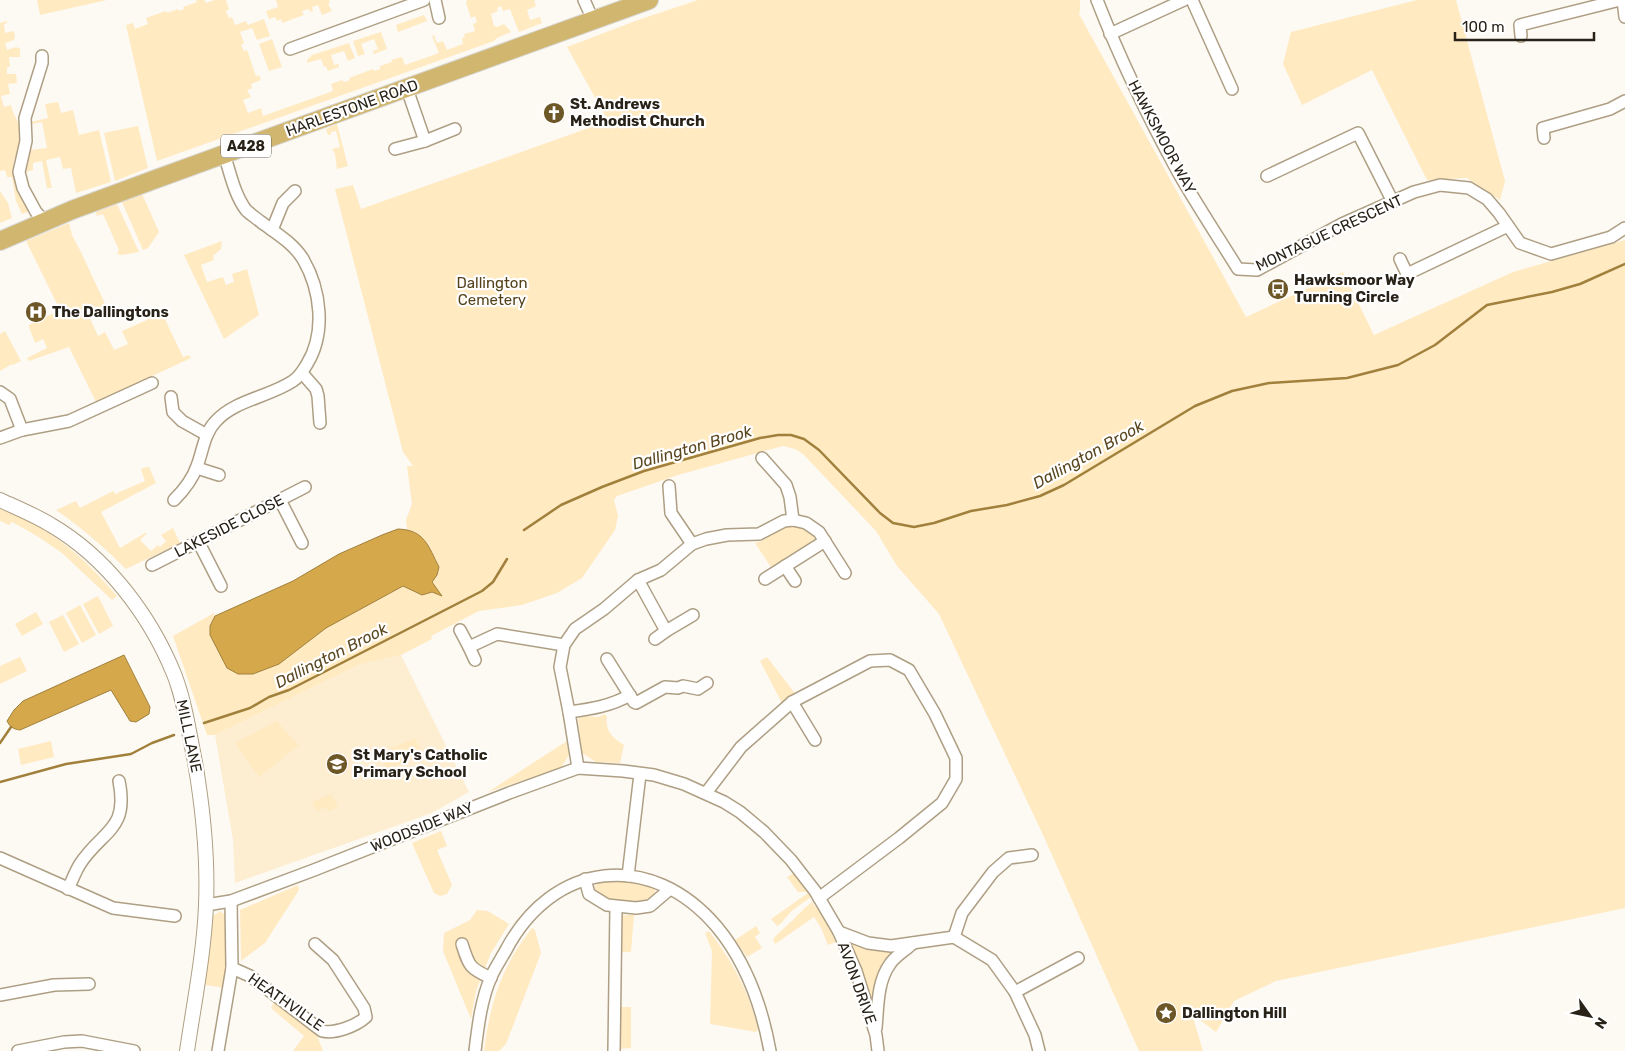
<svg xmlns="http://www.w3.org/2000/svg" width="1625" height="1051" font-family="Rubik,sans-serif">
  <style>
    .built { fill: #fdedd1 }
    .green { fill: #ffeac2 }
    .water { fill: #d5a84b; stroke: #a1803c }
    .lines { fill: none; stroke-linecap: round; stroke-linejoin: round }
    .stream { stroke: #a1803c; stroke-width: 2.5 }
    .minor-casing { stroke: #ae9f84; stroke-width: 14 }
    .tertiary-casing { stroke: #ae9f84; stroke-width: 16 }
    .primary-casing { stroke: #d8d7d5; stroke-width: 20 }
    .minor { stroke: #fff; stroke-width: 11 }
    .tertiary { stroke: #fff; stroke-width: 14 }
    .primary { stroke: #d1b66f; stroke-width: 18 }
    .labels { text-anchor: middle; stroke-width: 4.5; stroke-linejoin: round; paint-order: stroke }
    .shield { fill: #fff; stroke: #68645d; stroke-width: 1 }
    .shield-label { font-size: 14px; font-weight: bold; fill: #282218 }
    .poi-label { font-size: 15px; font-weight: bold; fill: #282218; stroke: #fff; text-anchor: start }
    .street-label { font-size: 15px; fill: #282218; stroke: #fff }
    .park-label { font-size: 15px; fill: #55421b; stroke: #fff }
    .water-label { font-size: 16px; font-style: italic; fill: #5a4720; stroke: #fff }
  </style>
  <rect width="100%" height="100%" fill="#fdfaf4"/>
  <path class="built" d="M401 655 469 792 432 813 235 883 233 840 215 735 358 665Z"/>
  <g class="green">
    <path d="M37 0H107L40 15Z"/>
    <path d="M196 0H204L206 3 215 0H226L229 9 226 11 229 18 232 17 235 25 246 21 248 25 264 19 270 36 257 40 252 28 240 32 244 43 241 45 244 51 247 50 256 76 259 75 261 80 251 84 252 88 247 90 251 97 243 100 248 113 261 108 263 116 333 91 331 84 342 80 344 82 350 80 349 78 373 69 374 71 380 69V66L392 62 391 60 402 57 405 65 439 53 432 36 434 35 437 43 443 41 447 50 463 44 462 38 465 37 464 34 475 31 473 24 477 22 475 16 471 18 466 3 467 0H536L534 1 536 6 527 10 530 20 540 17 542 23 519 32 510 9 503 11 501 6 497 8 498 11 491 14 494 26 497 27 504 24 511 32 497 38 494 41 157 161 126 25 133 23 135 29 148 24 146 18 166 11 167 13 178 9 179 11 184 9 183 7 197 2Z"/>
    <path d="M276 0H329L330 3 328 4 332 11 322 15 318 5 312 7 313 11 310 12 309 9 302 11 304 15 282 23 281 19 277 21 275 17 269 19 266 11 278 7Z"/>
    <path d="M698 0H1080V10L1079 14 1246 317 1343 272 1374 335 1513 272 1625 240V908L1276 981 1234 1001 1216 1032 1192 1014 1203 1051H1139L1044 837 939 614 897 566 876 531 803 454 795 449 783 446 678 475 617 496 614 500 618 516 615 530 582 578 557 593 522 605 479 611 431 636 432 639 401 655 358 665 215 735H207L173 636 214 613 215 616 210 626 279 664 326 628 403 586 422 595 432 592 441 595 432 582 437 575 439 567C431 552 426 534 407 530L406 520 412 504 407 466H413L403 452 335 189 353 185 361 209 608 121 567 47 638 20Z"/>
    <path d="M1417 0H1456L1505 181 1500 200 1467 178 1427 180 1372 70 1302 105 1283 64 1291 32Z"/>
    <path d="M424 15 427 21 398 32 396 25Z"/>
    <path d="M7 21V23L4 24 5 33 14 31 15 38 14 40 5 43 7 50 16 47 20 49V57H9L10 67H7V74H16L17 83 8 84 10 94 1 96 4 107 11 105C13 116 21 123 21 134 21 143 17 152 14 161 9 181 21 195 30 211L22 214 16 201 12 177H7L5 170 0 171V23Z"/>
    <path d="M381 32 387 49 374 54 373 51 378 49 374 39 361 44 365 54 358 56 353 41Z"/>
    <path d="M272 39 282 67 269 71 259 44Z"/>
    <path d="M349 43 355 58 348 61 344 51 331 55 334 65 339 64V67L328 71 326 66 324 67 321 59 307 63V60L312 55Z"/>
    <path d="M58 102 61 113 73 110 79 135 99 130 111 182 76 193 71 168 63 169 60 157 46 160 52 188H47L42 161 33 163V170L26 172 28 151 30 150 47 148 42 122 32 124 31 122 48 118 45 104Z"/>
    <path d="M337 124 348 166 337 169 335 154 332 149 340 147 336 131 331 132V135H328L326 129Z"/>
    <path d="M138 126 148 168 115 181 104 133Z"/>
    <path d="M0 191 8 203 12 218 0 223Z"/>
    <path d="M142 194 159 232 148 248 143 250 122 202Z"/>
    <path d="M117 204 139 252 122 255 117 254 119 250 103 214 97 216 96 212Z"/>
    <path d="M69 223 72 235 81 252 106 306 88 314 98 336 105 332 114 350 128 344 122 331 147 320 145 316 160 309 183 357 189 355 191 358 96 402 69 347 29 361 27 358 47 348 43 339 35 343 29 327V325L60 310 26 241Z"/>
    <path d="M222 241 221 249 213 256 214 260 201 265 207 282 223 277 226 285 234 282 232 274 247 269 259 315 224 339 184 255Z"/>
    <path d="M5 331 21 361 13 365 12 364 0 371V334Z"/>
    <path d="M147 467H149L156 483 101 512 120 548 145 533H147L140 540 151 551 158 545 160 547 166 541 161 535 173 528 180 543 126 569C104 547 82 528 56 510L76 501 80 508 113 491 115 494 145 481 141 469Z"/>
    <path d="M0 507C53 531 79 552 117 596L112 600 62 553 37 536 12 522 9 525 0 521Z"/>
    <path d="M790 525 809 529 817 537 814 544H808L771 567 755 543C768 539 777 529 790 525Z"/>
    <path d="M98 596 113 626 99 634 83 604Z"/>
    <path d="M80 605 96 635 82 643 66 613Z"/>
    <path d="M36 612 43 624 22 636 15 624Z"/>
    <path d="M63 615 79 644 64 652 49 622Z"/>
    <path d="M20 657 27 671 0 684V666Z"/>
    <path d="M767 657 797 696 783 705 760 661Z"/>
    <path d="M605 714 607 717C605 731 613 738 624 745L620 763 596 762 582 753 578 719 583 716 598 717Z"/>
    <path d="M276 721 299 745 259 777 235 743Z"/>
    <path d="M415 738 423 754 386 770 381 760 388 756 387 750Z"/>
    <path d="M51 741 54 757 21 765 18 749Z"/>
    <path d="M567 741 569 755 561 768 488 792Z"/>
    <path d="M331 794 338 807 329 811 324 807 317 811 312 802Z"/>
    <path d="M441 831 447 846 437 850 452 885 447 894 440 896 434 893 412 843Z"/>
    <path d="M794 873 807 892H798L787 877Z"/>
    <path d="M613 880C627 881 641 882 655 889V898L649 903H613L595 894 594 887 599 882Z"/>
    <path d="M298 885 299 890 265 943 241 961 240 910Z"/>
    <path d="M808 893 811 897C803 903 794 908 788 915 783 920 784 922 777 926L771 919Z"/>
    <path d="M812 902 825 919 836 942 828 945 821 928 814 917 775 944 773 939C779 932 787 926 794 919 800 913 805 907 812 902Z"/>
    <path d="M477 910 488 911 509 924 491 953 476 991 471 1019 443 951 444 933 470 920Z"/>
    <path d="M220 911 227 917 229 955 225 988 205 985 213 916Z"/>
    <path d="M619 915H634L631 952H616Z"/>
    <path d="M756 926 760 933 755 937 762 948 747 957 735 940Z"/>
    <path d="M532 928 535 930 541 953 506 1044 499 1051H484C490 1003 501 967 532 928Z"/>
    <path d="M709 931C732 960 750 994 758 1029L756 1032 710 1024 712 951 705 933Z"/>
    <path d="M853 941 895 951 875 1011 848 943Z"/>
    <path d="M275 1000 316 1033 323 1051H293L304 1036 271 1008Z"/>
    <path d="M616 1007H631V1048L617 1049Z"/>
  </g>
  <g class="water">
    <path d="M398 529C425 530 428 546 439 567L437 575 432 582 442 596 432 592 422 595 403 586 326 628 279 664 253 674H238L227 668 210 635V626L215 616 293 581 339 554 382 535Z"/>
    <path d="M124 655 150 707 149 714 136 722 130 721 111 690 20 730C13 729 10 727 7 721L14 710 23 701Z"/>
  </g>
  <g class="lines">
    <g class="stream">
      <path d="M524 530 561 505 602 487 644 471 760 438 778 435H791L804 439 819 450 880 513 893 523 914 527 934 523 971 511 1007 505 1040 496 1064 485 1195 406 1232 391 1269 383 1347 378 1398 365 1435 345 1487 305 1552 292 1580 284 1625 264"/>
      <path d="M204 723 250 708 269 697 289 690 482 591 493 582 507 559"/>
      <path d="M0 743 11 727"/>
      <path d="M0 782 66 764 131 754 152 743 174 735"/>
    </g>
    <g class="minor-casing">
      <g id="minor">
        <path d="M435 0 439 18"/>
        <path d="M584 0 593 20"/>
        <path d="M1097 0C1120 59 1148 117 1178 172 1197 205 1218 237 1238 269L1257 270 1342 224 1414 192 1440 185 1469 188 1487 199 1499 213 1520 243 1551 254 1611 237 1625 228"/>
        <path d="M1192 0 1232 89"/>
        <path d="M1623 0 1625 17"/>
        <path d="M1110 34 1184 0"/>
        <path d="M1521 36 1520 25 1620 0"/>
        <path d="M290 49 424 0"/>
        <path d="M42 56V63L25 118 26 141 19 172 23 188 36 212 45 222"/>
        <path d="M407 89 425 141"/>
        <path d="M1544 138 1543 128 1610 109 1625 101"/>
        <path d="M395 149 425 141 455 129"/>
        <path d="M1267 176 1358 133 1393 202"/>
        <path d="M272 230 283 203 295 191"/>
        <path d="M1400 259 1407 274 1508 226"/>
        <path d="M302 373 316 389 318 396 320 423"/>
        <path d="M0 392 10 399 22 430"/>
        <path d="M171 397 173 412 182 421 207 435"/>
        <path d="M0 438 22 430 69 421 152 383"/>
        <path d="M762 458 786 485 790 497 793 520"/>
        <path d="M197 468 219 475"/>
        <path d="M669 486 671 513 692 544"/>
        <path d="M174 500C183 491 193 478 197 466 203 451 204 433 216 421 235 400 269 397 293 381 299 377 303 371 307 364 326 333 321 290 303 259 293 243 276 233 261 222 256 218 250 214 246 210 234 194 230 172 224 154"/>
        <path d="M280 500 302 543"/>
        <path d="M198 541 221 586"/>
        <path d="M152 565 305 487"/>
        <path d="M785 566 795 581"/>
        <path d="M765 579 825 541"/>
        <path d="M638 580 666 631 693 615"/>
        <path d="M460 630 469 647 497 634 564 645"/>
        <path d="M655 639 666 631"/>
        <path d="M469 647 475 660"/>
        <path d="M607 659 634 702 636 703 665 687 678 688 683 686 698 689 707 683"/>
        <path d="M792 702 815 740"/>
        <path d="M569 712C591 709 611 706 630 695"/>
        <path d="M578 768 569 712 560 667 564 645 575 629 604 609 638 580 661 570 692 544 706 539 727 535 759 534 784 521 793 520 806 523 819 532 845 573"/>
        <path d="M706 793 741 747 792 702 870 661 890 660 909 670 935 714 956 758V779L942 803 899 838 819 898"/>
        <path d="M0 858 113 908 175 916"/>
        <path d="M628 876 640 774"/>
        <path d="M585 879 589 894 607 905 636 908 650 906 670 889"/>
        <path d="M68 889C72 881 75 872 80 864 102 830 129 831 119 781"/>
        <path d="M206 905 231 901 314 870 509 793 578 768 623 771 654 775 684 784 724 802 740 812 764 832 791 860 815 891 839 932 856 971 876 1035 878 1051"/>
        <path d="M839 932 868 943 891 946 954 937"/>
        <path d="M954 937 992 960 1015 992 1035 1035 1039 1051"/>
        <path d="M954 937 962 913 993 872 1009 858 1032 855"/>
        <path d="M462 944C469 966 469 968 491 978"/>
        <path d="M232 968 250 976 322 1031C335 1034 356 1026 366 1017L364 1008 333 960 315 944"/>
        <path d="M1015 992 1078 958"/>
        <path d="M0 995 54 985 89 984"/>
        <path d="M876 1028C878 1007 877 982 890 964 895 956 906 950 913 943"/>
        <path d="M18 1051 64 1042 82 1041 134 1051"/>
        <path d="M218 1051 232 968 231 901"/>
        <path d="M475 1051C478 1026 481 1000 491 977 495 968 501 959 506 950 553 861 651 849 717 927 746 962 762 1007 770 1051"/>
        <path d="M614 1051 616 907"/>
      </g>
    </g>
    <g class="tertiary-casing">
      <path id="tertiary" d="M0 500C17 508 35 515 51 525 106 557 150 615 174 674 185 702 189 733 195 762 203 809 208 857 206 905 204 954 194 1003 187 1051"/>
    </g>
    <g class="primary-casing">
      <path id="primary" d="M0 241 72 210 156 179 649 0"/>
    </g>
    <use href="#minor" class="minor"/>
    <use href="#tertiary" class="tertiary"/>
    <use href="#primary" class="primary"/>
  </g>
  <defs>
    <g id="church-disc" transform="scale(1.125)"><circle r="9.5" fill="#6e5727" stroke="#fff"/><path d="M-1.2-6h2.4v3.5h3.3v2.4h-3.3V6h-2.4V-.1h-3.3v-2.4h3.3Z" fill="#fff"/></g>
    <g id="bus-disc" transform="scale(1.125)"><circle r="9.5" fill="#6e5727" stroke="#fff"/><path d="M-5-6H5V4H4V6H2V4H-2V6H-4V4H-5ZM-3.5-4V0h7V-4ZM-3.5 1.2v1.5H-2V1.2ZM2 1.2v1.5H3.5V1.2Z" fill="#fff"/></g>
    <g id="hospital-disc" transform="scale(1.125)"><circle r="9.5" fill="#6e5727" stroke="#fff"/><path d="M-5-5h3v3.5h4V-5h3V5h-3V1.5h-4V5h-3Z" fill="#fff"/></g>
    <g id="school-disc" transform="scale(1.125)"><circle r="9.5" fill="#6e5727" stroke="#fff"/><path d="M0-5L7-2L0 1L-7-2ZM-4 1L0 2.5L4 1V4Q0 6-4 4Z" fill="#fff"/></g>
    <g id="sight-disc" transform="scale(1.125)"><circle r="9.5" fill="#6e5727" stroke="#fff"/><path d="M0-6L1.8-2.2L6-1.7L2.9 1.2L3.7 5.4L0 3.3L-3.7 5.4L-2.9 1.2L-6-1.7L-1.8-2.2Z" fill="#fff"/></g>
  </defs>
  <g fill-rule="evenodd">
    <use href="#church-disc" x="554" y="113"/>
    <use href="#bus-disc" x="1278" y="289"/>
    <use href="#hospital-disc" x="36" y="312"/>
    <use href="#school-disc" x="337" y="764"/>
    <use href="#sight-disc" x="1166" y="1013"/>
  </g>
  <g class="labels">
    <rect class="shield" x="221" y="134.5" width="50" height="23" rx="4"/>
    <g class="shield-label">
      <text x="246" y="151">A428</text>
    </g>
    <g class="poi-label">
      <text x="570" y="109">St. Andrews<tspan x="570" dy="17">Methodist Church</tspan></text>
      <text x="1294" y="285">Hawksmoor Way<tspan x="1294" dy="17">Turning Circle</tspan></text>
      <text x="52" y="317">The Dallingtons</text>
      <text x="353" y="760">St Mary's Catholic<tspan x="353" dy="17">Primary School</tspan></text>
      <text x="1182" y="1018">Dallington Hill</text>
    </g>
    <g class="street-label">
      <text transform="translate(352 108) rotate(-20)" y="5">HARLESTONE ROAD</text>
      <text transform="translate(1162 137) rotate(62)" y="5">HAWKSMOOR WAY</text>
      <text transform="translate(1329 233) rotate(-25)" y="5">MONTAGUE CRESCENT</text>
      <text transform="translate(229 526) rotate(-27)" y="5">LAKESIDE CLOSE</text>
      <text transform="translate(189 736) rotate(78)" y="5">MILL LANE</text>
      <text transform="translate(422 827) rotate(-22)" y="5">WOODSIDE WAY</text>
      <text transform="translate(857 983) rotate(70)" y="5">AVON DRIVE</text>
      <text transform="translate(286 1002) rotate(35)" y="5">HEATHVILLE</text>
    </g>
    <g class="park-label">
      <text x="492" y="288">Dallington<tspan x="492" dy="17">Cemetery</tspan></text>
    </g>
    <g class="water-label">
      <text transform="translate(692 447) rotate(-16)" y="6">Dallington Brook</text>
      <text transform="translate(1088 454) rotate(-29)" y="6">Dallington Brook</text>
      <text transform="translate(331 655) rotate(-27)" y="6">Dallington Brook</text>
    </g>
  </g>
  <g transform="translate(1590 1016) rotate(123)" stroke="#ffffff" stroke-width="4" paint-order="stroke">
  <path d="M0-4L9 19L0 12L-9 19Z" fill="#282218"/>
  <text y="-8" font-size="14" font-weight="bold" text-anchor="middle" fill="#282218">N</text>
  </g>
  <path d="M1455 32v8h139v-8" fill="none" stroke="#282218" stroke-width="2.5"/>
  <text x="1462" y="32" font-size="15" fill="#282218" stroke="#ffffff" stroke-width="4" paint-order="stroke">100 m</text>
</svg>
